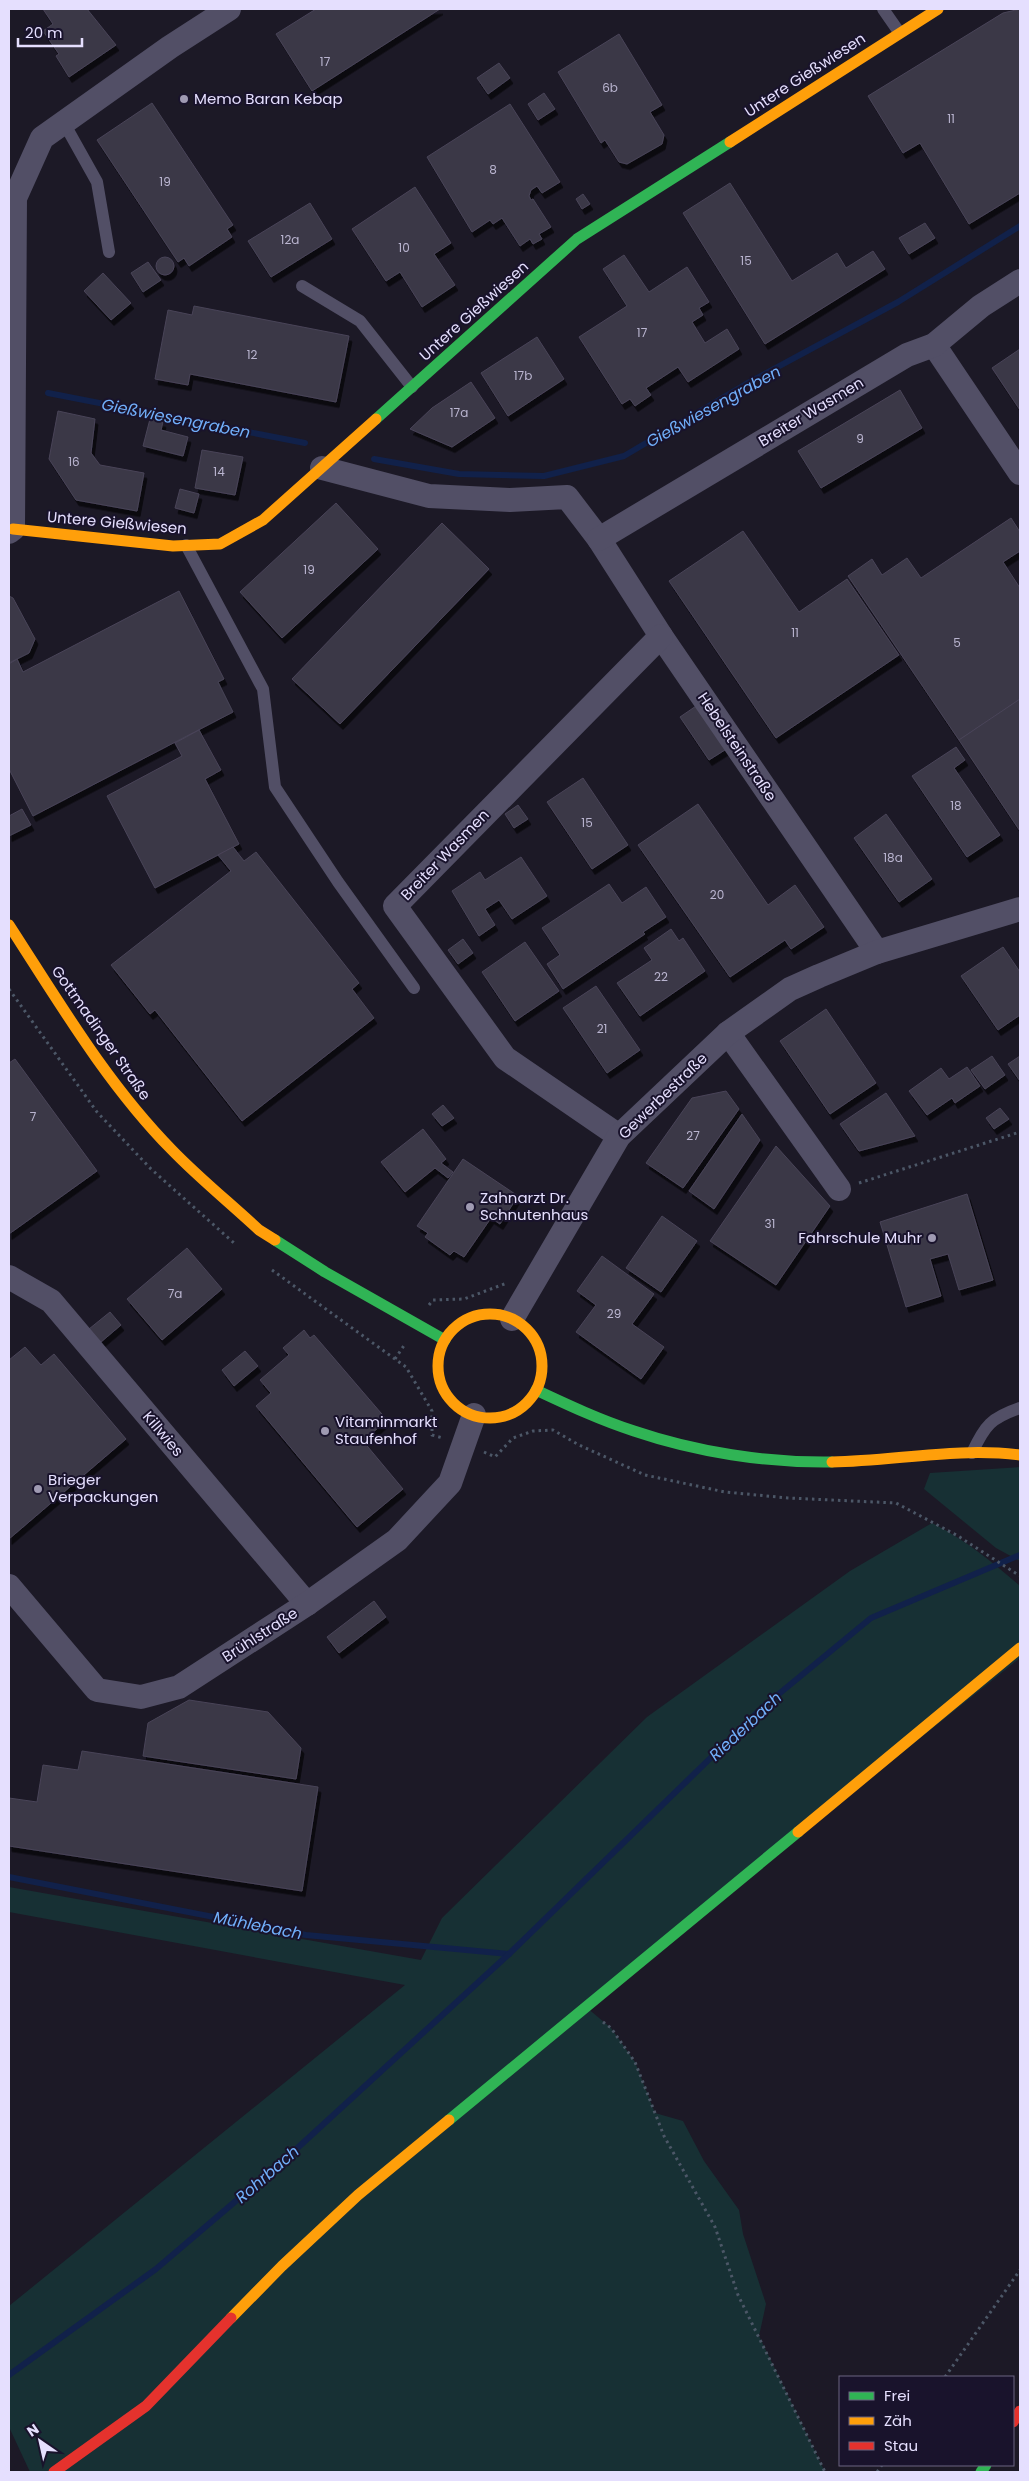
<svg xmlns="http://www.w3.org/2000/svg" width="1029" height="2481" font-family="Poppins,sans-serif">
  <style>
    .green { fill: #173034 }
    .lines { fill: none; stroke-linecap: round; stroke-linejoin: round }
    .stream { stroke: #11214a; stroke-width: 6 }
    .building { fill: #3b3847; stroke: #494458; filter: url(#shadow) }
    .path { stroke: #4c5767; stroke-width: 3; stroke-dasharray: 2.5 4; stroke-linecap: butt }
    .lane { stroke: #524f66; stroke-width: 12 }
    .street { stroke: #524f66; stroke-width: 24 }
    .fast { stroke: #30b455; stroke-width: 11 }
    .slow { stroke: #ff9f0a; stroke-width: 11 }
    .jam { stroke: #e5322d; stroke-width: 11 }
    .poi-dot { fill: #9f9ab2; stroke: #19132c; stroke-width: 2 }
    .labels { text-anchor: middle; stroke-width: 4; stroke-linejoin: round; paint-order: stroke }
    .number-label { font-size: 12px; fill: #bab5d0 }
    .street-label { font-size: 15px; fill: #e5dffe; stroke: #19132c }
    .poi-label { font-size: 15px; fill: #e5dffe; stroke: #19132c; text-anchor: start }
    .water-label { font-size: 16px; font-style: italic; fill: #71affa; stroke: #19132c }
  </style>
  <defs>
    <filter id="shadow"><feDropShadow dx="3" dy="5.5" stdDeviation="0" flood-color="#0009"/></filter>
  </defs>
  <rect width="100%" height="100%" fill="#1c1926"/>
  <g class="green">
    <path d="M1020 1467V1561L996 1548 924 1489 930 1473Z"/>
    <path d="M932 1523C966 1540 992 1562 1020 1586V1658L586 2007 611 2028 635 2062 655 2113 683 2121 704 2161 739 2210 743 2234 766 2304 759 2336 825 2472H30L9 2427V2306L405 1985 9 1912V1887L421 1960 442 1918 647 1717 850 1571Z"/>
  </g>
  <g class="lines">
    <g class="stream">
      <path d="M48 393 305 443"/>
      <path d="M374 459 459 474 544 476 624 456 746 384 898 302 1020 226"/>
      <path d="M9 1877 306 1935 509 1954"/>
      <path d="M9 2375 156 2269 292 2153 509 1954 763 1707 871 1618 1020 1555"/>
    </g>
  </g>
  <g class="building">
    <path d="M43 9H87L116 45 69 77 56 56 59 54 43 31 53 24Z"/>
    <path d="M316 9H440L312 91 276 34Z"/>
    <path d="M1020 9V193L969 224 920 143 903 153 868 96 1003 13Z"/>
    <path d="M619 34 662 105 650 112 664 135 662 144 627 164 619 162 605 140 601 143 558 72Z"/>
    <path d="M499 63 510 78 488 94 477 78Z"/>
    <path d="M544 93 555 109 538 120 528 104Z"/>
    <path d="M152 103 233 225 227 229 232 237 189 266 184 258 178 262 97 140Z"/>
    <path d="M510 104 560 182 542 193 537 186 531 190 529 196 531 200 533 199 551 227 539 234 542 239 533 244 530 239 520 246 502 218 493 224 490 220 472 232 427 157Z"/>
    <path d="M730 183 792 281 837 253 846 268 873 251 885 269 765 344 683 213Z"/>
    <path d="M415 187 451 243 434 254 455 285 422 307 400 272 386 281 352 229Z"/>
    <path d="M583 194 590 204 582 209 576 199Z"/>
    <path d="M310 203 332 239 271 277 248 241Z"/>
    <path d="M925 223 935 238 909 254 899 238Z"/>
    <path d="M624 255 649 292 687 267 709 302 699 308 703 315 692 322 705 343 727 329 739 349 688 382 678 367 646 388 651 395 635 406 630 399 622 404 579 337 627 306 603 269Z"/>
    <circle cx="165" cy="266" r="9"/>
    <path d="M148 262 161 280 143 292 131 273Z"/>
    <path d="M103 273 131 303 111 320 84 291Z"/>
    <path d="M194 306 349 336 336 402 190 374 188 385 155 379 168 310 192 315Z"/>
    <path d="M537 337 564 379 508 416 481 373Z"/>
    <path d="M1020 349V410L992 368Z"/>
    <path d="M471 382 495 418 452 447 410 429 432 408Z"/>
    <path d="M900 390 922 428 821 488 798 451Z"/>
    <path d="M58 411 95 419 91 453 100 465 144 473 137 511 76 500 49 459Z"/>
    <path d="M150 419 163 422 161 430 188 437 183 456 143 446Z"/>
    <path d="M202 450 243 457 235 495 195 488Z"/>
    <path d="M180 489 199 494 194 513 175 508Z"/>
    <path d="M336 503 378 549 282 638 240 592Z"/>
    <path d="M1011 518 1020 532V551L1003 562 1020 588V699L959 740 848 576 872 559 882 575 907 558 921 578Z"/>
    <path d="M442 523 489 569 340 724 292 679Z"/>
    <path d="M743 531 799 612 847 579 899 655 776 738 669 581Z"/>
    <path d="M179 591 224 679 218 682 233 712 33 816 9 769V664L17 659 23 672Z"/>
    <path d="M9 596 13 598 35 639 29 653 9 663Z"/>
    <path d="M1020 699V831L959 740Z"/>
    <path d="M699 704 728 748 709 760 680 717Z"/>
    <path d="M199 730 221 770 205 779 239 844 155 888 107 796 182 756 175 743Z"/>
    <path d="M956 747 965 760 954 768 1000 835 967 857 912 776Z"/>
    <path d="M583 778 628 845 592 869 547 802Z"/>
    <path d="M698 804 768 905 795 885 824 927 791 949 785 940 730 977 638 845Z"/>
    <path d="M518 805 528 819 514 828 505 814Z"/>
    <path d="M22 809 31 825 9 836V816Z"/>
    <path d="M886 814 932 879 899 902 854 838Z"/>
    <path d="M233 847 244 861 256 852 359 983 352 989 374 1018 242 1121 155 1010 150 1014 111 965 231 871 218 855Z"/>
    <path d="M521 857 547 896 512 919 499 900 485 909 495 925 479 936 452 891 480 872 485 880Z"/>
    <path d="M609 884 622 903 646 887 666 917 643 932 645 934 563 989 547 964 560 955 542 928Z"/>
    <path d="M671 929 679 941 683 938 705 971 640 1016 617 983 652 960 644 948Z"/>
    <path d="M463 939 473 953 458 964 448 950Z"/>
    <path d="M525 942 559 991 515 1021 482 972Z"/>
    <path d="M1003 947 1020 972V1015L998 1030 961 976Z"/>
    <path d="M596 986 640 1050 607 1073 563 1008Z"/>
    <path d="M826 1009 876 1083 830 1114 780 1041Z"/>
    <path d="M992 1056 1005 1075 985 1089 971 1070Z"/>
    <path d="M1020 1056V1081L1008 1064Z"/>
    <path d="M15 1059 97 1171 9 1234V1063Z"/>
    <path d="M967 1067 980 1086 955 1103 952 1098 927 1115 909 1091 941 1068 949 1079Z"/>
    <path d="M726 1091 739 1109 683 1188 646 1163 692 1098Z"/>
    <path d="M886 1093 915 1136 859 1151 840 1124Z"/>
    <path d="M443 1105 454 1118 442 1126 432 1114Z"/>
    <path d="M1000 1108 1009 1119 994 1129 986 1118Z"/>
    <path d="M742 1114 760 1140 714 1209 689 1191Z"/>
    <path d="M423 1129 446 1159 441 1163 453 1172 448 1178 435 1168 405 1192 381 1162Z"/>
    <path d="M776 1146 830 1206 776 1285 710 1241Z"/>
    <path d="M463 1159 518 1196 500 1224 491 1218 464 1257 454 1251 450 1255 425 1237 428 1233 417 1226Z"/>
    <path d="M967 1194 993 1280 959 1290 948 1254 930 1259 941 1296 906 1307 880 1222Z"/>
    <path d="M662 1216 697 1241 661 1292 626 1268Z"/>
    <path d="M187 1248 222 1289 162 1340 127 1299Z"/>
    <path d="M602 1256 654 1294 632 1324 664 1347 641 1379 576 1332 596 1305 577 1291Z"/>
    <path d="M110 1312 121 1325 101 1342 89 1329Z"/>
    <path d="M304 1330 310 1338 314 1335 387 1420 363 1441 403 1489 357 1527 256 1406 271 1393 260 1380 289 1355 283 1348Z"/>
    <path d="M25 1347 41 1365 54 1354 126 1439 9 1539V1360Z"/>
    <path d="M245 1351 258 1366 234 1386 222 1370Z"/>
    <path d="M374 1601 386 1617 339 1653 327 1637Z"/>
    <path d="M189 1700 268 1712 301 1748 296 1779 143 1756 148 1723Z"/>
    <path d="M82 1751 318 1787 302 1891 9 1846V1798L37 1802 43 1765 78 1770Z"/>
  </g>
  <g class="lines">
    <g class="path">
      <path d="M9 989 97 1112 151 1169 234 1243"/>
      <path d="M859 1183 1020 1132"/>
      <path d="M272 1270 406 1367 432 1411V1435L443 1438"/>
      <path d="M429 1305 433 1300 464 1299 507 1283"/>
      <path d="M395 1359 405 1344"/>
      <path d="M484 1452 495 1457 513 1438 533 1431 553 1430 579 1445 645 1475 725 1492 788 1498 896 1503 958 1536 1020 1576"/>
      <path d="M603 2022 611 2028 635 2062 664 2136 715 2227 738 2295 825 2472"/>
      <path d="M945 2377 1020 2270"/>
      <path d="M877 2472 882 2465"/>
    </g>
    <g class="lane">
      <path d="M883 9 899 32"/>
      <path d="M64 123 97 182 109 252"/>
      <path d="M302 286 360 321 412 387"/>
      <path d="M186 545 263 689 275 787 338 882 414 988"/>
      <path d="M972 1453C985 1425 991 1418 1020 1408"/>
    </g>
    <g class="street">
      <path d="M934 345 1020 473"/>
      <path d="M322 468 429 496 510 500 567 497 599 539 661 636 877 952"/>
      <path d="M9 532 13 529 15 198 42 138 170 47 229 9"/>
      <path d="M599 539 907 355 934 345 981 306 1020 281"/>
      <path d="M728 1033 839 1189"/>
      <path d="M619 1136 505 1058 395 906 661 636"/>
      <path d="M9 1277 51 1301 307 1604"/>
      <path d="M512 1319 619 1136 728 1033 790 989 819 976 877 952 1020 909"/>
      <path d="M9 1586 97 1690 141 1697 179 1687 307 1604 397 1540 450 1483 474 1415"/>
    </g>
    <g class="fast">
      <path d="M376 419 577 239 730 142"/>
      <path d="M275 1240 325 1272 445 1340"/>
      <path d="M536 1390C568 1405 600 1420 634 1431 696 1452 766 1463 832 1462"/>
      <path d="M449 2120 798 1832"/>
      <path d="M981 2472 986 2465"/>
    </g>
    <g class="slow">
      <path d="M730 142 938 9"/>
      <path d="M13 529 173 546 220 544 263 520 376 419"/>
      <path d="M9 925C59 1002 107 1084 172 1150 199 1178 230 1203 259 1230L275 1240"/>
      <circle cx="490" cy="1366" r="52"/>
      <path d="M832 1462C895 1461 957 1447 1020 1455"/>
      <path d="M798 1832 1020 1648"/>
      <path d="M231 2318 282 2266 358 2195 449 2120"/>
    </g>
    <g class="jam">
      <path d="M1013 2422 1020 2411"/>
      <path d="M54 2472 146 2406 231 2318"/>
    </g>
  </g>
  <g class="poi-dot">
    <circle cx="184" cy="99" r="5"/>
    <circle cx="470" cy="1207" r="5"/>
    <circle cx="932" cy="1238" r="5"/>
    <circle cx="325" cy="1431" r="5"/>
    <circle cx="38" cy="1489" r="5"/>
  </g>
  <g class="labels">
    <g class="number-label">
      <text x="325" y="66">17</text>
      <text x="610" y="92">6b</text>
      <text x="951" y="123">11</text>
      <text x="493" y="174">8</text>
      <text x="165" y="186">19</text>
      <text x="290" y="244">12a</text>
      <text x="404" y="252">10</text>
      <text x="746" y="265">15</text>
      <text x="642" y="337">17</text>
      <text x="252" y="359">12</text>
      <text x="523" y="380">17b</text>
      <text x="459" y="417">17a</text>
      <text x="860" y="443">9</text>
      <text x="74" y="466">16</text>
      <text x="219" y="476">14</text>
      <text x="309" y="574">19</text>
      <text x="795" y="637">11</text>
      <text x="957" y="647">5</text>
      <text x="956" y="810">18</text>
      <text x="587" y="827">15</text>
      <text x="893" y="862">18a</text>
      <text x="717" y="899">20</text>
      <text x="661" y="981">22</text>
      <text x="602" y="1033">21</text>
      <text x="33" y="1121">7</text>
      <text x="693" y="1140">27</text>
      <text x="770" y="1228">31</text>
      <text x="175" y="1298">7a</text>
      <text x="614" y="1318">29</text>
    </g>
    <g class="street-label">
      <text transform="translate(805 75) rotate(-33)" y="5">Untere Gießwiesen</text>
      <text transform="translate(474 311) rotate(-42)" y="5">Untere Gießwiesen</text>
      <text transform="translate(811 412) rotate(-31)" y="5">Breiter Wasmen</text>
      <text transform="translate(117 523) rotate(5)" y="5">Untere Gießwiesen</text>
      <text transform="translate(737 747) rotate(56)" y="5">Hebelsteinstraße</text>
      <text transform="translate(445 855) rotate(-46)" y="5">Breiter Wasmen</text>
      <text transform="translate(101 1033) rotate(55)" y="5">Gottmadinger Straße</text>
      <text transform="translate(663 1096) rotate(-44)" y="5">Gewerbestraße</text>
      <text transform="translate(163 1434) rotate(50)" y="5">Killwies</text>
      <text transform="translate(260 1635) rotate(-33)" y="5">Brühlstraße</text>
    </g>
    <g class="poi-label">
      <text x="194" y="104">Memo Baran Kebap</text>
      <text x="480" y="1203">Zahnarzt Dr.<tspan x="480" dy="17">Schnutenhaus</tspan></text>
      <text x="922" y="1243" text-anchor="end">Fahrschule Muhr</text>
      <text x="335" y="1427">Vitaminmarkt<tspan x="335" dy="17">Staufenhof</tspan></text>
      <text x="48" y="1485">Brieger<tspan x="48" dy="17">Verpackungen</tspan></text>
    </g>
    <g class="water-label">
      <text transform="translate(713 406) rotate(-29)" y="6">Gießwiesengraben</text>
      <text transform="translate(176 418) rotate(11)" y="6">Gießwiesengraben</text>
      <text transform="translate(745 1726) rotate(-43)" y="6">Riederbach</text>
      <text transform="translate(258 1925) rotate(11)" y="6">Mühlebach</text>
      <text transform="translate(267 2174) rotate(-41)" y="6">Rohrbach</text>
    </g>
  </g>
  <rect width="1029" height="2481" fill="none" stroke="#e5dffe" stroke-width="20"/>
  <rect x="839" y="2376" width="175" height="90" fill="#19132c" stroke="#6b6580"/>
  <rect x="849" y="2392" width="25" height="8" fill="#30b455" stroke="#6b6580"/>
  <text x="884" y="2401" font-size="15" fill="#e5dffe">Frei</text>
  <rect x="849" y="2417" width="25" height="8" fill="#ff9f0a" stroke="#6b6580"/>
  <text x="884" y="2426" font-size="15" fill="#e5dffe">Zäh</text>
  <rect x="849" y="2442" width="25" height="8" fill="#e5322d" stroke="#6b6580"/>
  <text x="884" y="2451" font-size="15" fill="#e5dffe">Stau</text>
  <g transform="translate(40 2441) rotate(326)" stroke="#19132c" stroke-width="4" paint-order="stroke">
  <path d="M0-4L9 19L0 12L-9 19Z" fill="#e5dffe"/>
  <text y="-8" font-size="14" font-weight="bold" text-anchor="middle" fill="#e5dffe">N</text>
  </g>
  <path d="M18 38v8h64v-8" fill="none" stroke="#e5dffe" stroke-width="2.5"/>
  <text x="25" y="38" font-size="15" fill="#e5dffe" stroke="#19132c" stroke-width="4" paint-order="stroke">20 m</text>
</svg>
